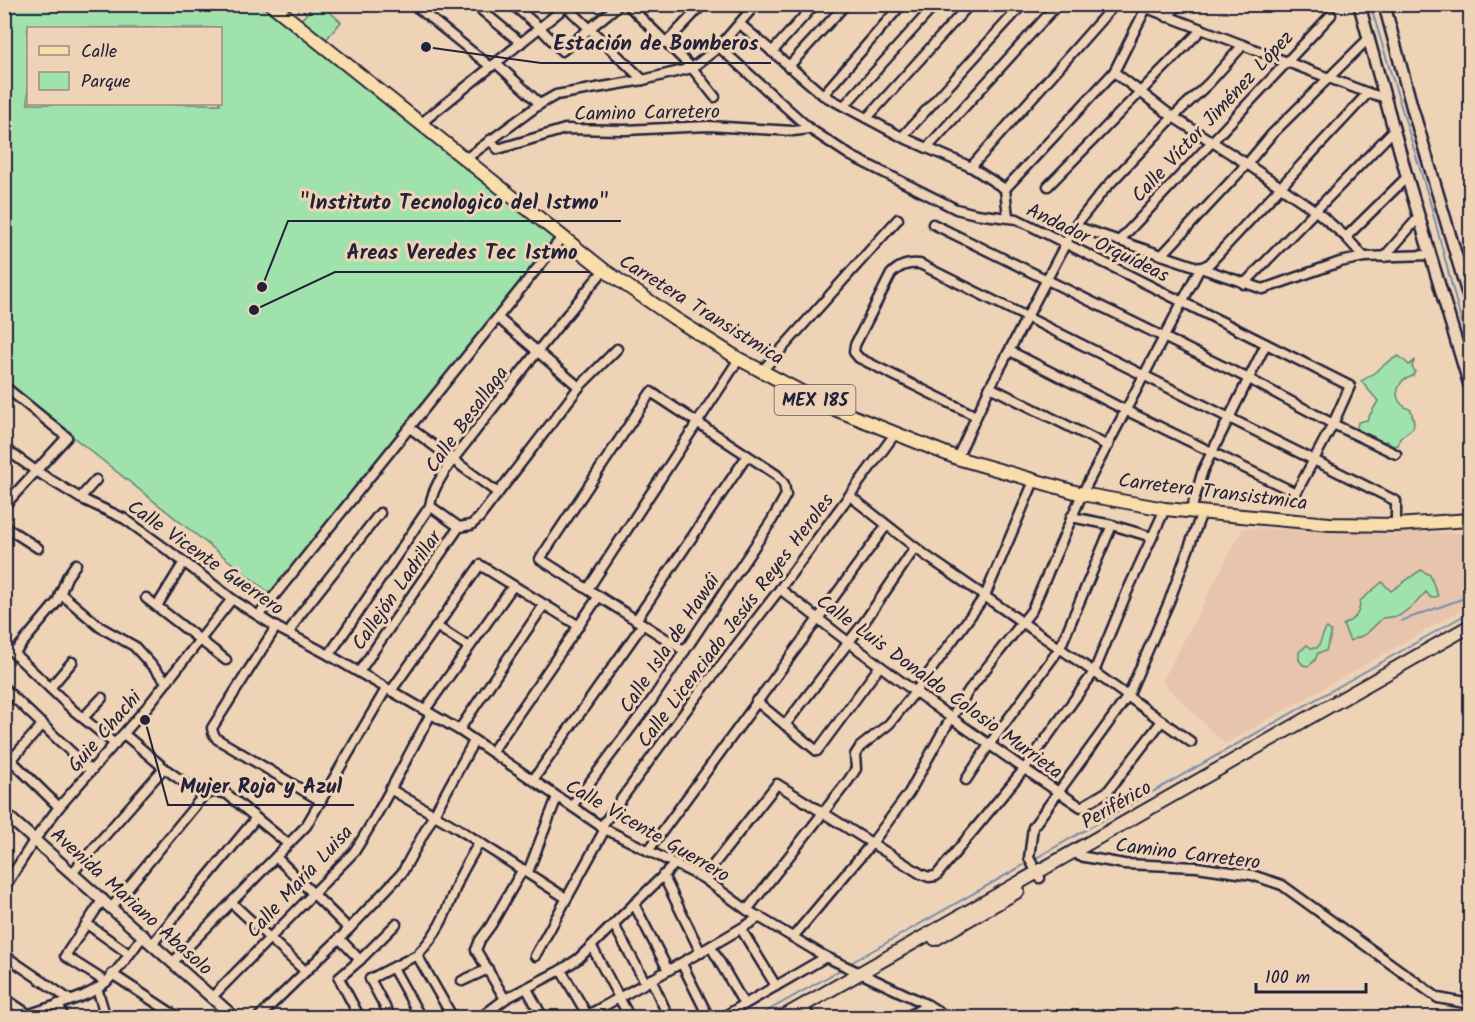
<svg xmlns="http://www.w3.org/2000/svg" width="1475" height="1022" font-family="Kalam,sans-serif">
  <style>
    .built { fill: #e7c5ac }
    .green { fill: #a0e2ac; stroke: #618274; stroke-width: 1.5; fill-rule: evenodd }
    .lines { fill: none; stroke-linecap: round; stroke-linejoin: round }
    .stream { stroke: #778dad; stroke-width: 2 }
    .minor-casing { stroke: #22223b; stroke-width: 13 }
    .tertiary-casing { stroke: #22223b; stroke-width: 15 }
    .secondary-casing { stroke: #22223b; stroke-width: 16 }
    .primary-casing { stroke: #22223b; stroke-width: 16 }
    .minor { stroke: #efd3b6; stroke-width: 8 }
    .tertiary { stroke: #efd3b6; stroke-width: 10 }
    .secondary { stroke: #efd3b6; stroke-width: 12 }
    .primary { stroke: #f9ddab; stroke-width: 12 }
    .labels { text-anchor: middle; stroke-width: 6; stroke-linejoin: round; paint-order: stroke }
    .shield { fill: #efd3b6; stroke: #605760; stroke-width: 1.5 }
    .shield-label { font-size: 18px; font-weight: bold; fill: #22223b }
    .street-label { font-size: 20px; fill: #22223b; stroke: #efd3b6 }
    .leader { fill: none; stroke: #22223b; stroke-width: 2 }
    .callout-dot { fill: #22223b; stroke: #efd3b6; stroke-width: 2 }
    .callout-label { font-size: 21px; text-anchor: middle; font-weight: bold; fill: #22223b; stroke: #efd3b6; stroke-width: 6; stroke-linejoin: round; paint-order: stroke }
  </style>
  <rect width="100%" height="100%" fill="#efd3b6"/>
  <filter id="ink" filterUnits="userSpaceOnUse"><feTurbulence type="fractalNoise" baseFrequency=".0167" numOctaves="2"/><feDisplacementMap in="SourceGraphic" scale="12" xChannelSelector="R" yChannelSelector="G"/><feConvolveMatrix kernelMatrix="1 2 1 2 8 2 1 2 1" color-interpolation-filters="sRGB"/></filter>
  <g filter="url(#ink)">
    <path class="built" d="M1243 528 1464 533 1470 535V605L1225 744 1162 682Z"/>
    <g class="green">
      <path d="M321 4 341 22 324 42 300 21 314 5Z"/>
      <path d="M4 5H268L563 236 272 595 5 383ZM28 28H220V104H28Z"/>
      <path d="M1399 356 1409 365 1414 361 1412 367 1415 371 1413 376 1403 380C1393 393 1396 404 1411 410L1414 422 1413 428 1400 438 1398 445 1393 446 1386 441C1373 443 1365 437 1357 428L1358 422 1367 420 1378 401 1361 381C1375 375 1385 361 1399 356Z"/>
      <path d="M1421 570 1430 575 1438 596 1431 598 1426 592 1415 604 1399 616 1383 618 1366 634 1350 641 1343 625C1355 619 1360 614 1360 601L1382 582 1391 591Z"/>
      <path d="M1327 628 1331 631C1332 638 1327 644 1326 651L1318 653 1315 660 1309 666 1303 665 1299 660V652L1307 645 1311 648H1317C1322 642 1321 635 1327 628Z"/>
    </g>
    <g class="lines">
      <g class="stream">
        <path d="M1370 4 1430 202 1470 354"/>
        <path d="M1401 621 1470 596"/>
        <path d="M849 964 1470 612"/>
        <path d="M755 1018 842 969"/>
      </g>
      <g class="minor-casing">
        <g id="minor">
          <path d="M413 4 491 67"/>
          <path d="M474 4 521 43"/>
          <path d="M512 4 540 28 562 51 620 4"/>
          <path d="M627 4 692 68 715 97"/>
          <path d="M1136 4 1368 93 1386 98"/>
          <path d="M566 6 643 80"/>
          <path d="M1167 17 1179 4"/>
          <path d="M740 24 823 95 902 137 971 167 1005 189 1008 217"/>
          <path d="M666 43 703 4"/>
          <path d="M719 47 810 129 851 156 956 209 976 214 1017 219 1350 386 1333 424 1296 493 1125 410 1010 351"/>
          <path d="M772 52 815 4"/>
          <path d="M496 63 540 104"/>
          <path d="M788 67 846 4"/>
          <path d="M1114 72 1173 117 1247 164 1316 211 1346 237 1364 257"/>
          <path d="M823 95 902 4"/>
          <path d="M844 106 936 4"/>
          <path d="M867 118 970 4"/>
          <path d="M420 124 569 4"/>
          <path d="M902 137 1023 4"/>
          <path d="M490 140 498 149 565 129 625 130 708 126 793 131 810 129"/>
          <path d="M927 148 1058 4"/>
          <path d="M464 160 540 104 556 95 643 80 692 68 719 47 756 4"/>
          <path d="M971 167 1115 4"/>
          <path d="M1048 186 1202 29"/>
          <path d="M1005 189 1114 72 1146 8"/>
          <path d="M933 224 1249 379 1333 424 1396 454"/>
          <path d="M1075 226 1263 289 1340 262 1364 257 1431 255"/>
          <path d="M1346 237 1407 177"/>
          <path d="M1119 241 1331 15"/>
          <path d="M1162 255 1247 164 1272 134 1369 38"/>
          <path d="M1384 257 1419 217"/>
          <path d="M1244 284 1394 130"/>
          <path d="M498 318 579 387"/>
          <path d="M761 372 898 219"/>
          <path d="M4 386 67 437 4 506"/>
          <path d="M990 387 1108 446"/>
          <path d="M976 416 859 358 854 352 855 345 891 274C900 265 908 263 920 264L1396 501V525"/>
          <path d="M410 428 498 493"/>
          <path d="M4 448 36 471 80 498 125 519 184 562 232 599 276 627 329 655 459 730 605 829 703 878 747 910 826 957 928 1005 949 1018"/>
          <path d="M957 458 990 387 1075 226 1102 192 1173 117 1209 83 1243 45"/>
          <path d="M850 496 925 555 1094 672 1191 742"/>
          <path d="M80 498 96 480"/>
          <path d="M430 506 459 527 471 525 479 518 579 387 617 349"/>
          <path d="M1191 511 1203 470 1266 344"/>
          <path d="M1071 517 1112 525 1152 537"/>
          <path d="M4 526 38 548"/>
          <path d="M588 589 739 359"/>
          <path d="M780 589C877 666 978 739 1081 807L1108 791 1162 721"/>
          <path d="M60 593 100 627 134 646 167 682"/>
          <path d="M146 598 226 660"/>
          <path d="M157 606 184 562"/>
          <path d="M259 615 563 236"/>
          <path d="M636 620 747 456"/>
          <path d="M436 626 469 647"/>
          <path d="M276 627 212 728 213 733 217 739 321 801"/>
          <path d="M289 633 299 616 380 513"/>
          <path d="M4 644 73 710 115 744"/>
          <path d="M15 652 57 602 67 577 76 564"/>
          <path d="M329 655 430 506C433 479 464 447 480 425 520 373 561 321 604 270"/>
          <path d="M359 672 459 527"/>
          <path d="M4 688 91 771"/>
          <path d="M50 688 72 662"/>
          <path d="M391 691 480 565 579 626"/>
          <path d="M756 701 817 751 880 666"/>
          <path d="M425 710 513 586"/>
          <path d="M83 718 102 698"/>
          <path d="M43 724 11 760 59 807"/>
          <path d="M785 725 865 621 915 548"/>
          <path d="M459 730 544 605"/>
          <path d="M124 734 164 768 203 796"/>
          <path d="M492 752 599 596"/>
          <path d="M533 780 643 624"/>
          <path d="M966 780 989 745 1060 648 1112 525"/>
          <path d="M390 789 457 828 566 898"/>
          <path d="M572 806 652 700 772 520 786 495 784 484 777 475 651 392 540 559 685 651"/>
          <path d="M601 827 687 709 780 589 895 434"/>
          <path d="M648 851 886 526"/>
          <path d="M1079 856 1124 864 1197 867 1252 875 1282 885 1438 998 1470 1004"/>
          <path d="M276 857 349 929"/>
          <path d="M73 872 164 768"/>
          <path d="M528 872 557 797"/>
          <path d="M663 875 701 953"/>
          <path d="M703 878 777 784 921 874 929 877 936 876 1025 768 1094 672 1127 592 1165 509"/>
          <path d="M1040 878 1029 858 1033 827 1128 696 1169 602 1202 512"/>
          <path d="M4 888 35 839 59 807 147 707 232 599"/>
          <path d="M103 899 65 956 106 982"/>
          <path d="M232 903 305 971"/>
          <path d="M634 904 668 970"/>
          <path d="M112 907 203 796C212 791 217 791 227 794L288 844"/>
          <path d="M747 910 848 781 856 769 855 755 860 747 889 724 915 692 985 596 1034 481"/>
          <path d="M87 924 129 954"/>
          <path d="M614 925 645 982"/>
          <path d="M741 929 776 986"/>
          <path d="M793 937 872 843 909 793 942 733 969 690 1032 610 1082 494 1200 268 1209 264 1368 93"/>
          <path d="M339 938 360 960"/>
          <path d="M153 943 256 818"/>
          <path d="M592 947 630 1018"/>
          <path d="M711 947 744 1004"/>
          <path d="M4 955 70 1000"/>
          <path d="M417 955C441 931 447 909 459 879 465 866 473 854 479 842"/>
          <path d="M535 956 605 829"/>
          <path d="M173 962 306 826 386 689"/>
          <path d="M682 964 709 1018"/>
          <path d="M393 968 421 1018"/>
          <path d="M561 970 589 1018"/>
          <path d="M112 974 176 1016"/>
          <path d="M651 979 669 1018"/>
          <path d="M462 981 488 969"/>
          <path d="M97 988 106 1018"/>
          <path d="M527 989 543 1018"/>
          <path d="M212 997 354 852C383 808 405 760 431 714"/>
          <path d="M4 998 28 1014V1017"/>
          <path d="M505 999 476 950 480 940 491 925 523 869"/>
          <path d="M58 1004 64 1018"/>
          <path d="M803 1005 810 1018"/>
          <path d="M588 1015C645 983 703 952 760 917"/>
          <path d="M20 1018C44 1007 87 1000 106 982 120 969 132 950 144 935"/>
          <path d="M258 1018 349 929 402 873 474 741"/>
          <path d="M360 1018 339 978 360 960 396 924"/>
          <path d="M391 1018 370 979 417 955 453 1018"/>
          <path d="M480 1018 505 999 561 970 578 959 675 864"/>
          <path d="M721 1018 826 957"/>
          <path d="M905 1018 928 1005"/>
        </g>
      </g>
      <g class="tertiary-casing">
        <g id="tertiary">
          <path d="M1359 4 1407 177 1470 387"/>
          <path d="M1384 4 1412 107 1470 302"/>
          <path d="M4 813 235 1018"/>
        </g>
      </g>
      <g class="secondary-casing">
        <g id="secondary">
          <path d="M935 939 1018 891"/>
          <path d="M781 1018 1470 626"/>
        </g>
      </g>
      <g class="primary-casing">
        <path id="primary" d="M271 4 604 270 674 318 739 359 832 408 957 458 1082 494 1165 509 1330 524 1396 525 1470 520"/>
      </g>
      <use href="#minor" class="minor"/>
      <use href="#tertiary" class="tertiary"/>
      <use href="#secondary" class="secondary"/>
      <use href="#primary" class="primary"/>
    </g>
  </g>
  <g class="labels">
    <rect class="shield" x="774.5" y="385" width="81" height="30" rx="4.5"/>
    <g class="shield-label">
      <text x="815" y="406">MEX 185</text>
    </g>
    <g class="street-label">
      <text transform="translate(647 112) rotate(-1)" y="7">Camino Carretero</text>
      <text transform="translate(1212 116) rotate(-47)" y="7">Calle Víctor Jiménez López</text>
      <text transform="translate(1098 242) rotate(26)" y="7">Andador Orquídeas</text>
      <text transform="translate(702 309) rotate(32)" y="7">Carretera Transistmica</text>
      <text transform="translate(466 419) rotate(-54)" y="7">Calle Besallaga</text>
      <text transform="translate(1213 491) rotate(7)" y="7">Carretera Transistmica</text>
      <text transform="translate(206 557) rotate(35)" y="7">Calle Vicente Guerrero</text>
      <text transform="translate(396 590) rotate(-55)" y="7">Callejón Ladrillar</text>
      <text transform="translate(735 620) rotate(-53)" y="7">Calle Licenciado Jesús Reyes Heroles</text>
      <text transform="translate(669 643) rotate(-56)" y="7">Calle Isla de Hawái</text>
      <text transform="translate(940 686) rotate(36)" y="7">Calle Luis Donaldo Colosio Murrieta</text>
      <text transform="translate(104 731) rotate(-49)" y="7">Guie Chachi</text>
      <text transform="translate(1116 804) rotate(-30)" y="7">Periférico</text>
      <text transform="translate(648 830) rotate(30)" y="7">Calle Vicente Guerrero</text>
      <text transform="translate(1188 853) rotate(7)" y="7">Camino Carretero</text>
      <text transform="translate(299 881) rotate(-47)" y="7">Calle María Luisa</text>
      <text transform="translate(132 901) rotate(42)" y="7">Avenida Mariano Abasolo</text>
    </g>
  </g>
  <path class="leader" d="M426 47L541 63H771M262 287L288 221H621M254 310L335 272H590M145 720L168 805H354"/>
  <g class="callout-dot">
    <circle cx="426" cy="47" r="6"/>
    <circle cx="262" cy="287" r="6"/>
    <circle cx="254" cy="310" r="6"/>
    <circle cx="145" cy="720" r="6"/>
  </g>
  <g class="callout-label">
    <text x="656" y="50">Estación de Bomberos</text>
    <text x="454" y="209">"Instituto Tecnologico del Istmo"</text>
    <text x="462" y="259">Areas Veredes Tec Istmo</text>
    <text x="261" y="793">Mujer Roja y Azul</text>
  </g>
  <rect width="1475" height="1022" fill="none" stroke="#efd3b6" stroke-width="24"/>
  <rect x="12" y="12" width="1451" height="998" fill="none" stroke="#22223b" stroke-width="2" filter="url(#ink)"/>
  <rect x="27" y="27" width="195" height="78" fill="#efd3b6" stroke="#9d8c85" stroke-width="1.5"/>
  <rect x="39" y="46" width="30" height="9" fill="#f9ddab" stroke="#9d8c85" stroke-width="1.5"/>
  <text x="81" y="57" font-size="18" fill="#22223b">Calle</text>
  <rect x="39" y="72" width="30" height="18" fill="#a0e2ac" stroke="#9d8c85" stroke-width="1.5"/>
  <text x="81" y="87" font-size="18" fill="#22223b">Parque</text>
  <path d="M1256 983v9h110v-9" fill="none" stroke="#22223b" stroke-width="3"/>
  <text x="1265" y="983" font-size="18" fill="#22223b" stroke="#efd3b6" stroke-width="4.5" paint-order="stroke">100 m</text>
</svg>
